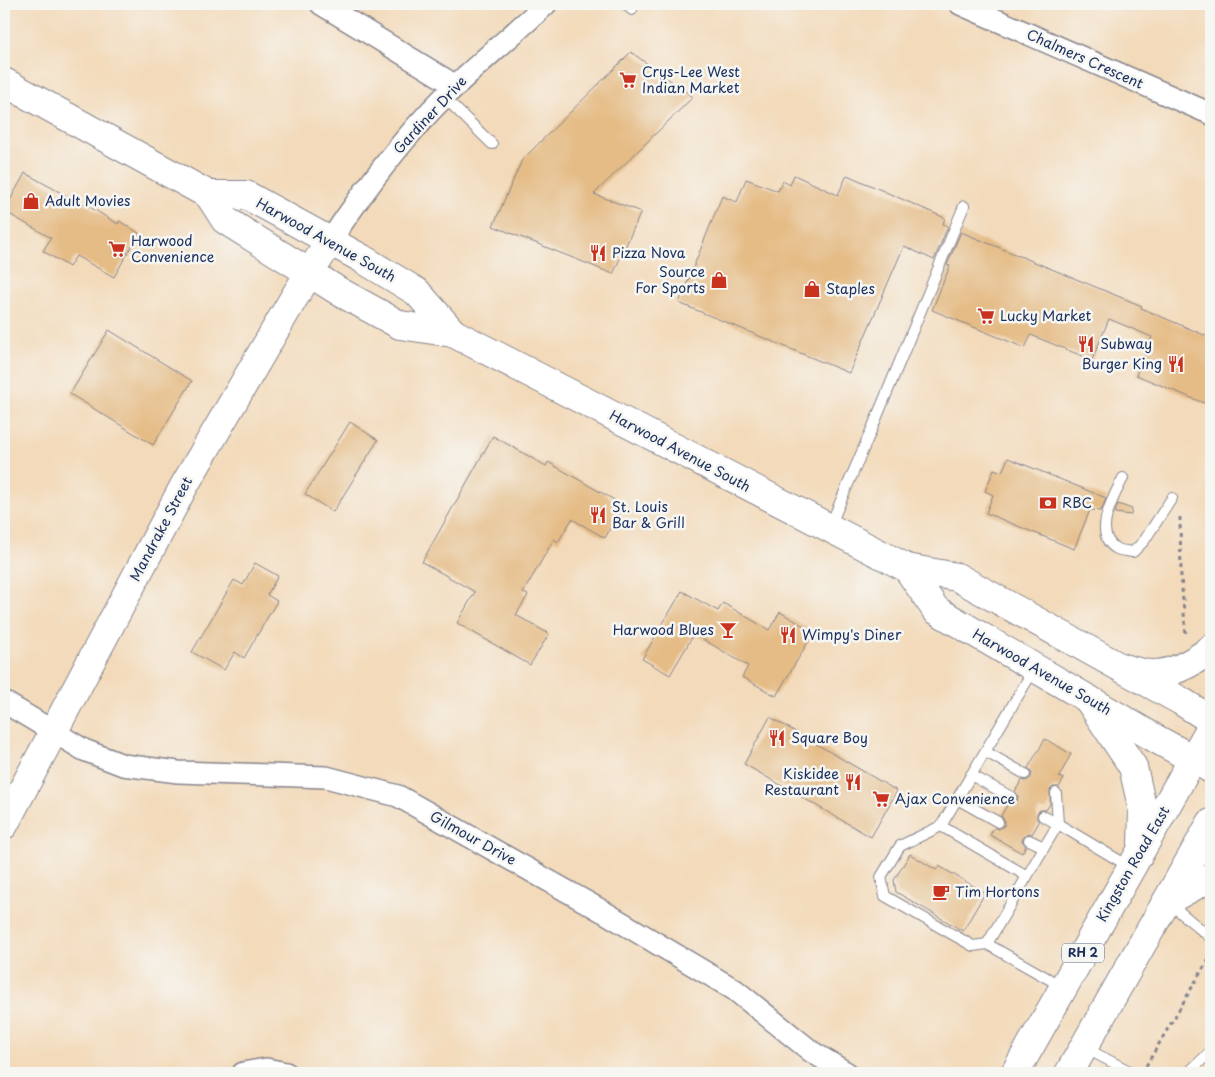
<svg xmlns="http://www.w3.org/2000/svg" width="1215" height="1077" font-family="'Playpen Sans',sans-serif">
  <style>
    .building { fill: #e5bc86 }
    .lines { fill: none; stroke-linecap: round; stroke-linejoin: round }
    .lane-casing { stroke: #87848c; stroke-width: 12 }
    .street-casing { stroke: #87848c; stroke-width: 24 }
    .secondary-casing { stroke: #87848c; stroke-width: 30 }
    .primary-casing { stroke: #87848c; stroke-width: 30 }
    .path { stroke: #87848c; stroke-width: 3; stroke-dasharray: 4 4; stroke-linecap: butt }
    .lane { stroke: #fff; stroke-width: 10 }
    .street { stroke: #fff; stroke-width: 21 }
    .secondary { stroke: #fff; stroke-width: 28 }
    .primary { stroke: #fff; stroke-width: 28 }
    .labels { text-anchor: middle; stroke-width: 5; stroke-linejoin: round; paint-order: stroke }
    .shield { fill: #f6f6f2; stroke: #5d6b8a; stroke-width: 1 }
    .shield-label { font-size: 12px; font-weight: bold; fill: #1b2f5e }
    .street-label { font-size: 14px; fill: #1b2f5e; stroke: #f6f6f2 }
    .poi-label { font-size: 14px; fill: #1b2f5e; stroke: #f6f6f2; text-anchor: start }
  </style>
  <rect width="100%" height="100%" fill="#f6f6f2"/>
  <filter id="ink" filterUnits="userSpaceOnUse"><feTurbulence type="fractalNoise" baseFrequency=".02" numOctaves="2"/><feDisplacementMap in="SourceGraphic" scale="10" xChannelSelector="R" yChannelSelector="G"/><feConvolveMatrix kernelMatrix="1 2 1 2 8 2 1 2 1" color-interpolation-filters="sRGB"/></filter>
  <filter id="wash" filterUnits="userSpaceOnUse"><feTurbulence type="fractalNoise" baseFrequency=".0096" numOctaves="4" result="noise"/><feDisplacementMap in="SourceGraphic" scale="20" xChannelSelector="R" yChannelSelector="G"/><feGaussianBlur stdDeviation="1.12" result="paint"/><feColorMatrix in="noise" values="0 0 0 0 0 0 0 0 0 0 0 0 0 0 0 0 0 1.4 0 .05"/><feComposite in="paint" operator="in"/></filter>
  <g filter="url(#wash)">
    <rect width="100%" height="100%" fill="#f3daba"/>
    <g id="blocks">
      <g class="building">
        <path d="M631 52 693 97 594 194 641 212 613 274 493 226 522 160Z"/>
        <path d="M25 173 74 200 75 198 118 224 119 221 139 233 114 277 76 256 69 267 43 251 51 238 4 211Z"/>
        <path d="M794 175 838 195 847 175 945 218 943 224 948 226 934 260 904 246 849 373 679 303 722 196 737 202 746 179 778 191 783 181 790 185Z"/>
        <path d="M961 232 1142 306 1141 308 1211 338V406L1136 375 1152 337 1109 319 1092 360 1031 335 1025 348 932 310 950 266 947 265Z"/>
        <path d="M109 330 192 381 153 445 70 394Z"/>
        <path d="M350 422 378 440 333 512 305 494Z"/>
        <path d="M493 436 546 466 548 462 623 505 605 538 572 519 558 542 554 539 523 593 528 595 516 615 549 634 530 665 457 623 475 592 422 562Z"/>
        <path d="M1008 458 1106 498 1101 511 1090 510 1074 549 986 513 993 495 985 491 994 469 1002 472Z"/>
        <path d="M1118 504 1132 509 1131 515 1115 513Z"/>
        <path d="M255 563 278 576 267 595 277 601 244 658 235 652 224 670 192 652 234 580 243 585Z"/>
        <path d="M682 591 718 611 723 603 769 630 780 612 814 632 776 696 742 677 748 666 694 634 670 675 642 659Z"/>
        <path d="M770 717 897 791 871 837 744 764Z"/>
        <path d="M1045 739 1071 754 1059 777 1064 779 1059 787H1053L1050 790V804L1046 810H1040L1037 813V819L1039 822 1032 834 1028 833 1023 837 1022 841 1026 846 1022 853 990 835 994 828 999 829 1004 826 1005 821 1001 816 1008 803 1012 804 1017 801 1018 796 1015 791 1022 780 1026 781 1031 778 1032 773 1028 768Z"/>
        <path d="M910 854 936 870 939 866 985 893 963 931 896 892 894 880Z"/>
      </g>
    </g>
  </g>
  <g filter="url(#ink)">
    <use href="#blocks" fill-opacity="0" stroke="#87848c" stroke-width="1"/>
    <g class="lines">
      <g class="lane-casing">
        <g id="lane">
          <path d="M626 4 632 10"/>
          <path d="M444 97 492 144"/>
          <path d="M1123 478C1114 496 1091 535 1117 549 1122 551 1128 551 1133 552L1144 541 1172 498"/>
          <path d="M830 526 874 424 964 206"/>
          <path d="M986 752 1025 774"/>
          <path d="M971 775 1011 797"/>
          <path d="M1056 793 1058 824"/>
          <path d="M957 799 998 822"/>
          <path d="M1043 816 1058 824"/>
          <path d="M941 826 900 846 881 877 885 896 973 946 987 944"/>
          <path d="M1029 840 1044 847"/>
          <path d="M1027 876 941 826 1034 669"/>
          <path d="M1168 902 1211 938"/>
          <path d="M1063 987 987 944 1058 824 1130 867"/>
          <path d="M1085 1048 1133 1073"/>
          <path d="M1188 1073 1207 1055 1211 1058"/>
        </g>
      </g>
      <g class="street-casing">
        <g id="street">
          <path d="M321 4 456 86"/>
          <path d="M960 4 1211 114"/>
          <path d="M330 241C364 190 401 140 444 97 477 64 513 35 546 4"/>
          <path d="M4 702 84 750 123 765 178 772 326 777 398 796 604 912 735 990 812 1052 847 1073"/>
          <path d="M243 1073 266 1069 286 1073"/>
        </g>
      </g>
      <g class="secondary-casing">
        <g id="secondary">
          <path d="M4 82 209 195 225 220 340 292 400 325 453 333 907 568 957 577 1181 701 1211 720"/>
          <path d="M209 195H246L361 258 417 292 453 333"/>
          <path d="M907 568 936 610 1158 740 1211 769"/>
          <path d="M4 825 184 486 295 296 330 241"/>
        </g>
      </g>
      <g class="primary-casing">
        <g id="primary">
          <path d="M1122 668C1131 670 1140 673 1150 674 1172 675 1194 662 1211 649"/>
          <path d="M1088 699 1133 767 1143 811 1142 845"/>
          <path d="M1167 901 1211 877"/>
          <path d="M1015 1073 1211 727"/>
          <path d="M1069 1073 1211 823"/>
        </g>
      </g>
      <g class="path">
        <path d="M1180 517 1181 577 1186 636"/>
        <path d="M1146 1066 1211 955"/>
      </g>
      <use href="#lane" class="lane"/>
      <use href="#street" class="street"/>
      <use href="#secondary" class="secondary"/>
      <use href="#primary" class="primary"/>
    </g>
  </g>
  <defs>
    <g id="supermarket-bare" transform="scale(1.35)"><path d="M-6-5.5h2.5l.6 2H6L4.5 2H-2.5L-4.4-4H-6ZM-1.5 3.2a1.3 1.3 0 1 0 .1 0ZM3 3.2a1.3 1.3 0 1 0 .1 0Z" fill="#c8321e" stroke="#f6f6f2" stroke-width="2.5" paint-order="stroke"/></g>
    <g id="shop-bare" transform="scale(1.35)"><path d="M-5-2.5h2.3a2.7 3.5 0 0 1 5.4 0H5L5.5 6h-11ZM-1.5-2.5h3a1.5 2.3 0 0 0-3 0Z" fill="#c8321e" stroke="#f6f6f2" stroke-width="2.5" paint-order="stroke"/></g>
    <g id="restaurant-bare" transform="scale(1.35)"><path d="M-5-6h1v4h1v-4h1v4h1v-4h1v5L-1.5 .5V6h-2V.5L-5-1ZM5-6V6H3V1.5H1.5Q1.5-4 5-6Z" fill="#c8321e" stroke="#f6f6f2" stroke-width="2.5" paint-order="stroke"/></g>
    <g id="bank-bare" transform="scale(1.35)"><path d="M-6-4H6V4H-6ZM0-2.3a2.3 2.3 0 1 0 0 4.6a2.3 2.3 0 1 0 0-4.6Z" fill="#c8321e" stroke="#f6f6f2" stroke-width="2.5" paint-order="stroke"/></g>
    <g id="bar-bare" transform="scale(1.35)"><path d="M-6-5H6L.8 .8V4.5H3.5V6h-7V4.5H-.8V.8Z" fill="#c8321e" stroke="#f6f6f2" stroke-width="2.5" paint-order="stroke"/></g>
    <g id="cafe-bare" transform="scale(1.35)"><path d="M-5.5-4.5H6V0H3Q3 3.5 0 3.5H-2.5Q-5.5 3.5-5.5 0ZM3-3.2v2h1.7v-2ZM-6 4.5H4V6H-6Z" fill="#c8321e" stroke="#f6f6f2" stroke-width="2.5" paint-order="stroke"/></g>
  </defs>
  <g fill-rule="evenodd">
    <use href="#supermarket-bare" x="628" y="80"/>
    <use href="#shop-bare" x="31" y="201"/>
    <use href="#supermarket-bare" x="117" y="249"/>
    <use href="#restaurant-bare" x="598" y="253"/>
    <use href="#shop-bare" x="719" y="280"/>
    <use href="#shop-bare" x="812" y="289"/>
    <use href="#supermarket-bare" x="986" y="316"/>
    <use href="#restaurant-bare" x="1086" y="344"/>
    <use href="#restaurant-bare" x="1176" y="364"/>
    <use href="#bank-bare" x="1048" y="503"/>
    <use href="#restaurant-bare" x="598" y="515"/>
    <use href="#bar-bare" x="728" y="630"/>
    <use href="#restaurant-bare" x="788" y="635"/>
    <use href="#restaurant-bare" x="777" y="738"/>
    <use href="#restaurant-bare" x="853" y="782"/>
    <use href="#supermarket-bare" x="881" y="799"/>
    <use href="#cafe-bare" x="941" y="892"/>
  </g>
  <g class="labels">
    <rect class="shield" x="1062" y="943.5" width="42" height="19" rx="4"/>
    <g class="shield-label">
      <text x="1083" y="957">RH 2</text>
    </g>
    <g class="street-label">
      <text transform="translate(1085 59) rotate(24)" y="5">Chalmers Crescent</text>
      <text transform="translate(430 115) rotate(-47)" y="5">Gardiner Drive</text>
      <text transform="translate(326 240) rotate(29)" y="5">Harwood Avenue South</text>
      <text transform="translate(680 451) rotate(28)" y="5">Harwood Avenue South</text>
      <text transform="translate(161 529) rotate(-62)" y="5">Mandrake Street</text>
      <text transform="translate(1042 672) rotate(30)" y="5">Harwood Avenue South</text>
      <text transform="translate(473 838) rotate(29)" y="5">Gilmour Drive</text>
      <text transform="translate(1133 864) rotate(-60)" y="5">Kingston Road East</text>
    </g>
    <g class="poi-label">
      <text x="642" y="77">Crys-Lee West<tspan x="642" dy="16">Indian Market</tspan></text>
      <text x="45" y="206">Adult Movies</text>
      <text x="131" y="246">Harwood<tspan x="131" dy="16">Convenience</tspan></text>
      <text x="612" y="258">Pizza Nova</text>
      <text x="705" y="277" text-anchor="end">Source<tspan x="705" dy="16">For Sports</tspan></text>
      <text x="826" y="294">Staples</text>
      <text x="1000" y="321">Lucky Market</text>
      <text x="1100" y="349">Subway</text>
      <text x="1162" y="369" text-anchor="end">Burger King</text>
      <text x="1062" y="508">RBC</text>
      <text x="612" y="512">St. Louis<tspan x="612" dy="16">Bar &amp; Grill</tspan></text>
      <text x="714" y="635" text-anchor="end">Harwood Blues</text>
      <text x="802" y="640">Wimpy's Diner</text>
      <text x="791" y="743">Square Boy</text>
      <text x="839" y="779" text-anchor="end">Kiskidee<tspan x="839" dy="16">Restaurant</tspan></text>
      <text x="895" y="804">Ajax Convenience</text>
      <text x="955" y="897">Tim Hortons</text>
    </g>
  </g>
  <rect width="1215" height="1077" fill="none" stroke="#f6f6f2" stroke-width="20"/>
</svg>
